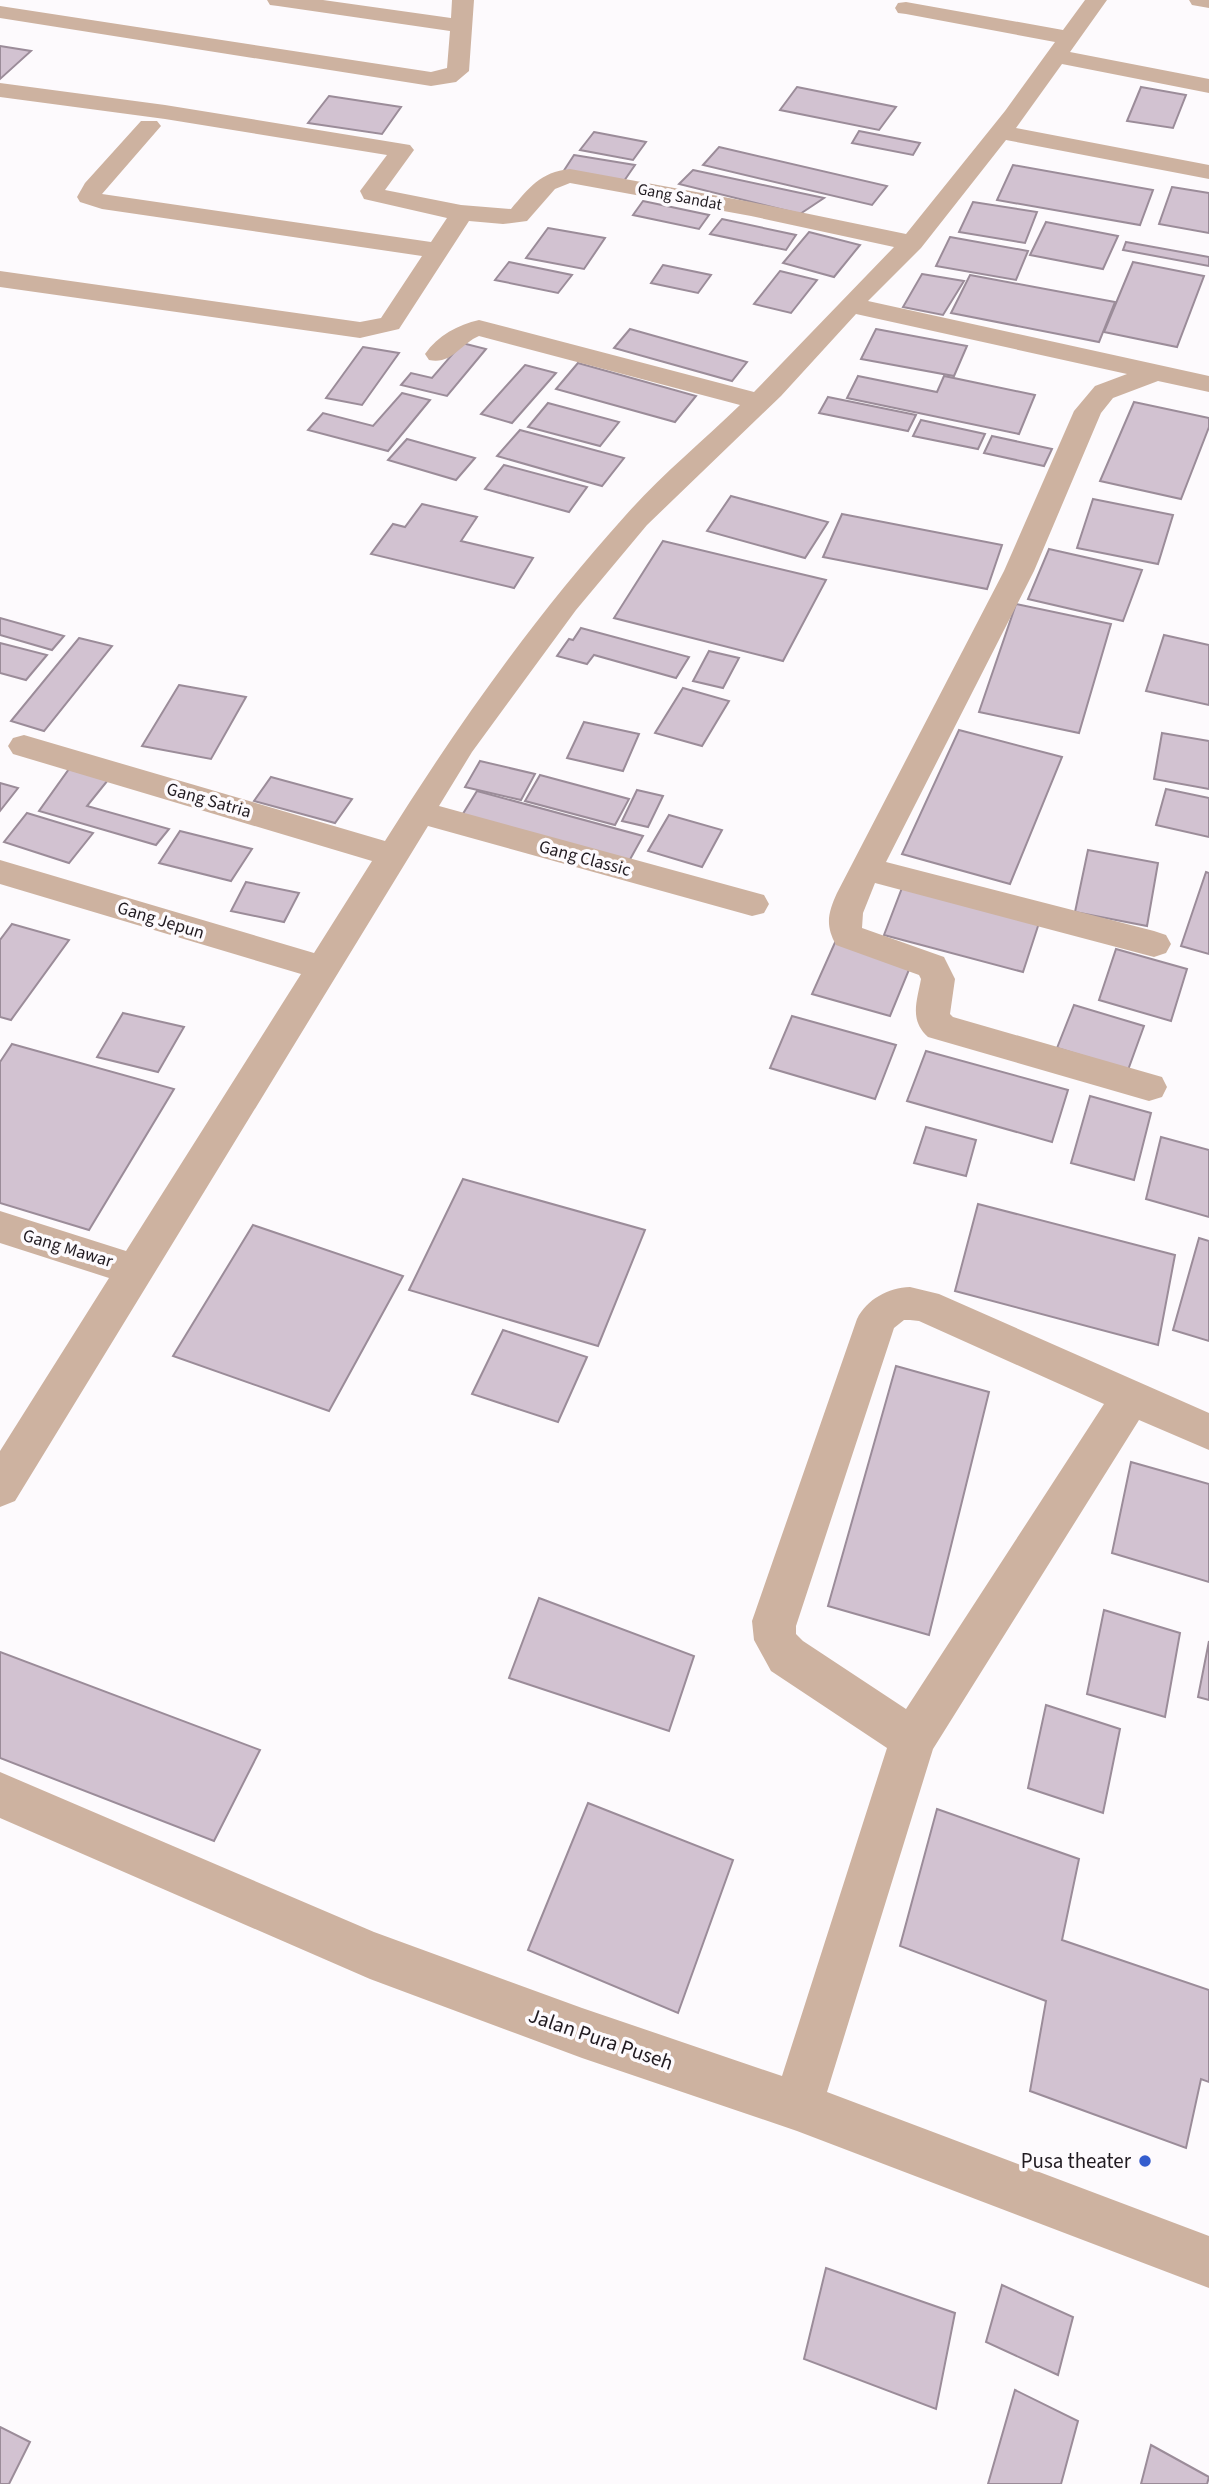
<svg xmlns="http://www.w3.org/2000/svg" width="1209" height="2484" font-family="'Source Sans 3',sans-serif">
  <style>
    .building { fill: #d2c2d1; stroke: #9b8c99; stroke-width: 2 }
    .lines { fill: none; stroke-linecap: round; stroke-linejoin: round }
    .minor { fill: #cdb2a0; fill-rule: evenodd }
    .poi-dot { fill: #355dce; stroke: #fdfafd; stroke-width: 2.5 }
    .labels { text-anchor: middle; stroke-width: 7; stroke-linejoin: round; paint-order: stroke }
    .far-street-label { font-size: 16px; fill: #211b21; stroke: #fdfafd }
    .street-label { font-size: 18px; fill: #211b21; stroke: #fdfafd }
    .near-street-label { font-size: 21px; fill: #211b21; stroke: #fdfafd }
    .near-poi-label { font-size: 21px; fill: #211b21; stroke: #fdfafd; text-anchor: end }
  </style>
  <rect width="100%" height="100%" fill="#fdfafd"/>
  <g class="building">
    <path d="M0 46 31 51 0 79Z"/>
    <path d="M797 87 896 107 879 130 780 110Z"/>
    <path d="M1141 87 1186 95 1173 128 1127 121Z"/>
    <path d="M329 96 401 107 382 134 308 123Z"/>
    <path d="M859 131 920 143 913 155 852 143Z"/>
    <path d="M594 132 646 142 633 160 580 150Z"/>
    <path d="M719 147 887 186 872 205 703 165Z"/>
    <path d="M574 155 635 165 624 181 563 172Z"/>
    <path d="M1013 165 1153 190 1140 225 997 200Z"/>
    <path d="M693 170 824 198 800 214 679 184Z"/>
    <path d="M1172 187 1209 193V233L1159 224Z"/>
    <path d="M643 201 709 215 699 229 633 215Z"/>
    <path d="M973 202 1037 212 1025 243 959 232Z"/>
    <path d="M722 219 796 235 786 250 710 234Z"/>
    <path d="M1046 222 1118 236 1103 269 1030 255Z"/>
    <path d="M548 228 605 238 584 269 526 258Z"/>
    <path d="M809 232 860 245 834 277 783 263Z"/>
    <path d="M950 237 1028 251 1016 280 936 266Z"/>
    <path d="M1126 242 1209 257V266L1123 250Z"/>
    <path d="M509 262 572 275 558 293 495 280Z"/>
    <path d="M1133 262 1204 276 1177 347 1104 332Z"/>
    <path d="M663 265 711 275 698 293 651 283Z"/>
    <path d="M780 271 817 280 791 313 754 304Z"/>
    <path d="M922 274 964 281 943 315 903 307Z"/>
    <path d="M970 275 1115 302 1099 342 951 313Z"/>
    <path d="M630 329 747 362 732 381 614 348Z"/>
    <path d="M876 329 967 346 954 376 861 359Z"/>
    <path d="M462 343 486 349 447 396 401 385 411 373 432 378Z"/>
    <path d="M363 347 399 353 362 405 326 398Z"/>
    <path d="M578 363 696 396 675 422 556 389Z"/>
    <path d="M525 365 556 373 512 423 481 414Z"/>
    <path d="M858 376 937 392 944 376 1035 395 1019 434 847 398Z"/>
    <path d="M402 393 430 400 388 451 308 430 323 413 373 426Z"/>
    <path d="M828 397 916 415 908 431 819 413Z"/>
    <path d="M1134 402 1209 418V427L1181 499 1100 481Z"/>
    <path d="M548 403 619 422 600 446 528 427Z"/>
    <path d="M921 420 985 434 978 449 913 436Z"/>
    <path d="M520 430 624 458 602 486 497 456Z"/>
    <path d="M992 436 1052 449 1044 466 984 453Z"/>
    <path d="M407 439 475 458 456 480 388 460Z"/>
    <path d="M504 465 587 487 569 512 485 489Z"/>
    <path d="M731 496 828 522 805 558 707 531Z"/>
    <path d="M1093 499 1173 515 1158 564 1077 548Z"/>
    <path d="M422 504 477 517 461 541 533 558 514 588 371 554 393 524 405 527Z"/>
    <path d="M842 514 1002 545 987 589 823 557Z"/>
    <path d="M663 541 826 580 783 661 614 618Z"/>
    <path d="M1049 549 1142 570 1123 621 1028 599Z"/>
    <path d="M1016 604 1111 624 1079 733 979 712Z"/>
    <path d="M0 618 64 636 52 650 0 635Z"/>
    <path d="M581 628 689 657 676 678 594 655 587 664 557 656 569 639 573 640Z"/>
    <path d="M1164 635 1209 645V705L1146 691Z"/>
    <path d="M79 638 112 646 44 731 11 721Z"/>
    <path d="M0 643 47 655 26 680 0 673Z"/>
    <path d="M709 651 739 658 723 688 693 681Z"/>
    <path d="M179 685 246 697 211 759 142 746Z"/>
    <path d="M683 688 729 701 702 746 655 733Z"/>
    <path d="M584 722 639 734 623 771 567 758Z"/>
    <path d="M959 730 1062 757 1010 884 902 854Z"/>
    <path d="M1162 733 1209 741V789L1154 779Z"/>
    <path d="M480 761 535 774 521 800 465 787Z"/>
    <path d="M69 769 108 780 87 806 169 829 156 845 39 811Z"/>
    <path d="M540 775 629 799 615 825 525 801Z"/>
    <path d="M271 777 352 799 335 823 254 801Z"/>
    <path d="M0 783 18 788 0 811Z"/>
    <path d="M1166 789 1209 798V837L1156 825Z"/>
    <path d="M637 790 663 796 648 827 622 821Z"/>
    <path d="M477 791 643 836 628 863 461 817Z"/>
    <path d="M27 813 93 833 69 863 4 842Z"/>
    <path d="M669 815 722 830 702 867 648 851Z"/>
    <path d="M180 831 252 849 231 881 159 863Z"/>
    <path d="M1088 850 1158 863 1147 926 1075 912Z"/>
    <path d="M1206 872 1209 873V954L1181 946Z"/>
    <path d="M246 882 299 893 284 922 231 911Z"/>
    <path d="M902 888 1039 923 1023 972 884 935Z"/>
    <path d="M12 924 69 940 11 1020 0 1017V940Z"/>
    <path d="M837 938 913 960 890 1016 812 994Z"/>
    <path d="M1116 949 1187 969 1171 1021 1099 1000Z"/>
    <path d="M1074 1005 1144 1026 1128 1070 1057 1048Z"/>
    <path d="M123 1013 184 1027 158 1072 97 1057Z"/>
    <path d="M792 1016 896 1045 875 1099 770 1068Z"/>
    <path d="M12 1044 174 1089 89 1230 0 1203V1062Z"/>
    <path d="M926 1051 1068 1090 1052 1142 907 1101Z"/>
    <path d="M1090 1096 1151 1113 1134 1180 1071 1163Z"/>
    <path d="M926 1127 976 1140 966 1176 914 1163Z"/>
    <path d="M1161 1137 1209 1150V1217L1146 1199Z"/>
    <path d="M463 1179 645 1230 598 1346 409 1290Z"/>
    <path d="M978 1204 1175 1255 1158 1345 955 1291Z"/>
    <path d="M253 1225 403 1276 329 1411 173 1356Z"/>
    <path d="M1199 1238 1209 1241V1341L1173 1330Z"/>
    <path d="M503 1330 587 1357 558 1422 472 1394Z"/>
    <path d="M896 1366 989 1392 929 1635 828 1606Z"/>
    <path d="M1131 1462 1209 1484V1582L1112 1553Z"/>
    <path d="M539 1598 694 1656 669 1731 509 1678Z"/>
    <path d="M1104 1610 1180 1633 1165 1717 1087 1694Z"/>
    <path d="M1209 1641V1700L1198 1697Z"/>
    <path d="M0 1652 260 1750 214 1841 0 1758Z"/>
    <path d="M1046 1705 1120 1729 1103 1813 1028 1788Z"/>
    <path d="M588 1803 733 1860 678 2013 528 1950Z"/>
    <path d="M937 1809 1079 1859 1062 1940 1209 1990V2082L1201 2079 1186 2148 1030 2091 1046 2001 900 1946Z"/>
    <path d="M826 2268 955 2313 936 2409 804 2359Z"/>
    <path d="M1002 2285 1073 2317 1058 2375 986 2342Z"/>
    <path d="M1015 2390 1078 2421 1061 2484H988Z"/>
    <path d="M0 2427 30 2442 9 2484H0Z"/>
    <path d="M1151 2445 1209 2477 1207 2484H1141Z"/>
  </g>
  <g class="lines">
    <g class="minor">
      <path d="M267 0H323L451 18 452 0H474L469 71 456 82 431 86 0 18V6L431 72 447 68 450 31 278 6 270 5Z"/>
      <path d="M1085 0H1107L1070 52 1209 79V93L1062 64 1016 128 1209 165V179L1006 140 921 248 868 301 1209 376V392L1158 381 1113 398 1101 413 1034 571 886 862 1154 931 1166 935 1171 944 1166 953 1154 957 875 883 863 913 862 928 944 957 955 979 950 1014 953 1017 1162 1077 1167 1087 1162 1097 1149 1101 928 1037C909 1020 917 1001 921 979L919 975 836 945C825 925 828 913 837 893L1004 571 1074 411 1095 386 1127 374 856 314 781 396 647 525 576 610 472 752 439 806 764 895 769 904 764 913 752 916 428 826 15 1501 0 1507V1451L109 1278 0 1243V1211L126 1251 301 974 0 884V860L314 953 372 861 13 754 8 746 13 738 24 735 385 841C457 726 534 617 625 516 660 476 702 442 740 405L479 336C460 344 452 365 429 360L425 354C438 335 458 325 479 320L754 392 894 247 751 216 570 183 555 189 527 221 503 224 469 221 399 329 360 338 0 287V271L360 322 381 318 422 256 102 209 80 202 77 197 85 183 141 121H157L161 126 102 194 431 242 447 218 364 199 360 191 387 155 165 119 0 97V83L165 105 410 145 414 150 385 190 461 205 511 209C529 188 540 172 570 169L751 202 906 234 1005 111 1055 42 906 14 898 13 895 8 898 3 906 2 1063 30Z"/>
      <path d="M1189 0H1209V8L1192 5Z"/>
      <path d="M910 1287 939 1294 1209 1413V1450L1139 1420 933 1749 827 2092 1209 2236V2288L797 2131 582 2058 370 1979 0 1818V1772L374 1932 582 2008 782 2076 887 1748 771 1671 754 1640 752 1621 857 1319C867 1299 888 1288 910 1287ZM910 1320 919 1321 1104 1404 906 1709 803 1641 796 1634V1626L894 1328 904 1320Z"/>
    </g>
  </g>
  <circle class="poi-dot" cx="1145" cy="2161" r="7"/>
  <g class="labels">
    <g class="far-street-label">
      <text transform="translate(680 196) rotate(11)" y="6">Gang Sandat</text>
    </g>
    <g class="street-label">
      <text transform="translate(209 800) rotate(16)" y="6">Gang Satria</text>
      <text transform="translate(585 858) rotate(15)" y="6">Gang Classic</text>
      <text transform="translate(161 920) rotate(17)" y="6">Gang Jepun</text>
      <text transform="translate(68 1248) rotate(17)" y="6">Gang Mawar</text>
    </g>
    <g class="near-street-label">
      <text transform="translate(601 2039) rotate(19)" y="7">Jalan Pura Puseh</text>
    </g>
    <g class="near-poi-label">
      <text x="1131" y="2168">Pusa theater</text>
    </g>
  </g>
</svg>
